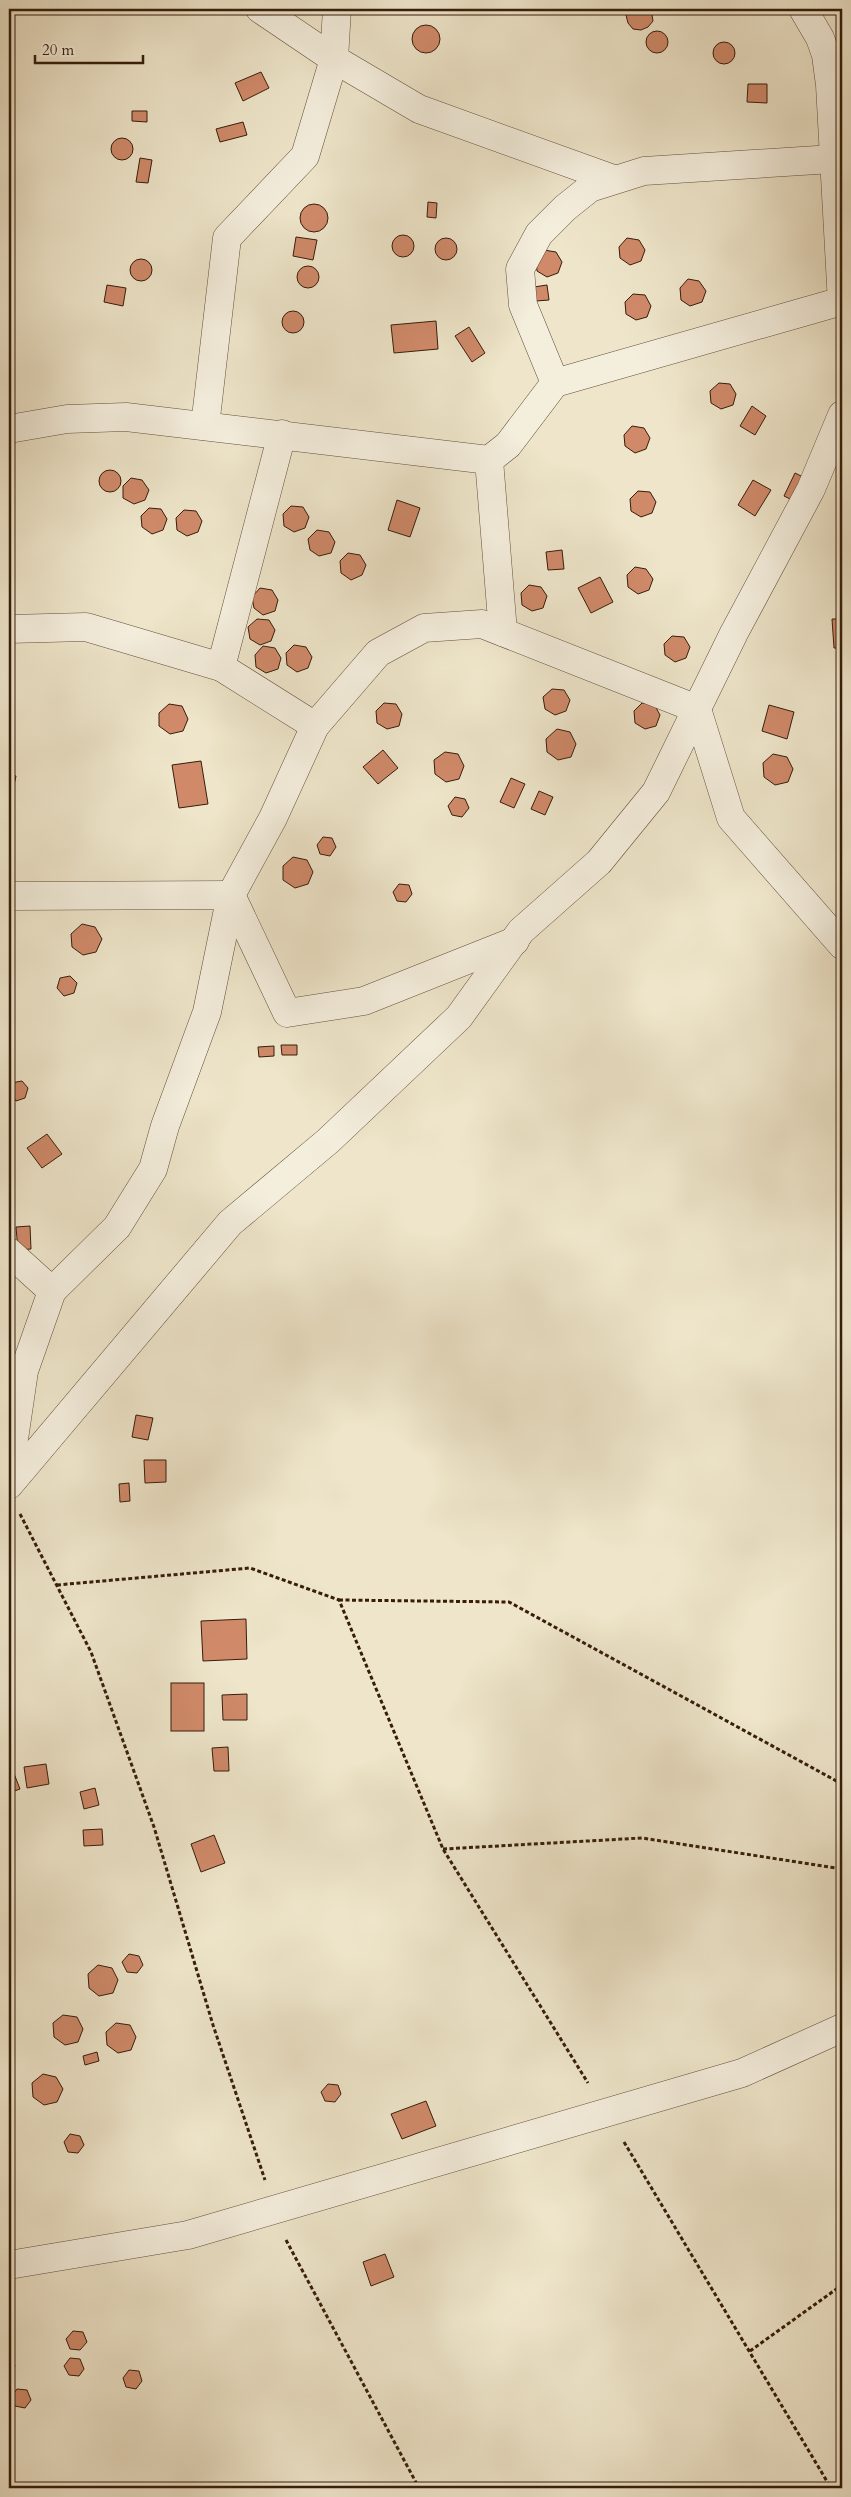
<svg xmlns="http://www.w3.org/2000/svg" width="851" height="2497" font-family="Cardo,serif">
  <style>
    .building { fill: #d08a6a; stroke: #361d0b }
    .lines { fill: none; stroke-linecap: round; stroke-linejoin: round }
    .minor-casing { stroke: #644f3b; stroke-width: 29 }
    .path { stroke: #361d0b; stroke-width: 3; stroke-dasharray: 4 2.5; stroke-linecap: butt }
    .minor { stroke: #f4eedd; stroke-width: 28 }
  </style>
  <rect width="100%" height="100%" fill="#eee5ca"/>
  <filter id="stains"><feTurbulence type="fractalNoise" baseFrequency=".004" numOctaves="4"/><feColorMatrix values="0 0 0 0 .2 0 0 0 0 .09 0 0 0 0 .02 0 0 0 .5 -.17"/></filter>
  <radialGradient id="worn" r=".72"><stop offset=".6" stop-color="#630" stop-opacity="0"/><stop offset="1" stop-color="#630" stop-opacity=".3"/></radialGradient>
  <g class="building">
    <path d="M628 9H651L653 21 648 27 641 30 633 29 628 23 626 15Z"/>
    <circle cx="426" cy="39" r="14"/>
    <circle cx="657" cy="42" r="11"/>
    <circle cx="724" cy="53" r="11"/>
    <path d="M261 72 269 88 243 101 235 83Z"/>
    <path d="M748 84H767V103L747 102Z"/>
    <path d="M132 111H147V122L132 121Z"/>
    <path d="M243 122 247 135 220 142 216 129Z"/>
    <circle cx="122" cy="149" r="11"/>
    <path d="M140 158 152 160 148 183 136 182Z"/>
    <path d="M428 202 437 203 436 218 427 217Z"/>
    <circle cx="314" cy="218" r="14"/>
    <circle cx="403" cy="246" r="11"/>
    <path d="M296 237 317 240 313 260 293 256Z"/>
    <circle cx="446" cy="249" r="11"/>
    <path d="M627 238 639 240 645 250 641 261 630 265 620 258 619 247Z"/>
    <path d="M544 250 556 252 562 262 558 273 547 277 537 271 536 259Z"/>
    <circle cx="141" cy="270" r="11"/>
    <circle cx="308" cy="277" r="11"/>
    <path d="M688 279 699 281 706 291 702 302 690 306 681 300 680 288Z"/>
    <path d="M107 285 126 288 123 306 104 302Z"/>
    <path d="M547 285 549 300 536 301 534 287Z"/>
    <path d="M633 294 645 295 651 306 647 317 636 320 626 314 625 302Z"/>
    <circle cx="293" cy="322" r="11"/>
    <path d="M436 321 438 349 394 353 391 325Z"/>
    <path d="M469 327 485 353 472 362 455 336Z"/>
    <path d="M719 383 730 384 736 394 733 405 721 409 711 403 710 391Z"/>
    <path d="M752 406 766 416 755 435 740 426Z"/>
    <path d="M632 426 644 428 650 438 646 449 635 453 625 446 624 435Z"/>
    <circle cx="110" cy="481" r="11"/>
    <path d="M795 473 813 482 802 505 784 496Z"/>
    <path d="M131 478 142 480 149 490 145 500 134 504 123 498V486Z"/>
    <path d="M753 480 771 490 755 516 738 505Z"/>
    <path d="M638 491 650 492 656 502 652 513 641 517 631 511 630 499Z"/>
    <path d="M397 500 420 508 410 537 388 530Z"/>
    <path d="M291 506 303 507 309 517 305 528 294 532 284 526 283 514Z"/>
    <path d="M149 508 161 509 167 519 163 530 152 534 142 527 141 516Z"/>
    <path d="M184 510 196 511 202 521 198 532 187 536 177 530 176 518Z"/>
    <path d="M317 530 329 532 335 542 331 553 319 556 310 550 308 539Z"/>
    <path d="M562 550 564 569 548 570 546 552Z"/>
    <path d="M348 553 360 555 366 565 362 575 351 580 341 573 340 561Z"/>
    <path d="M635 567 646 569 653 579 649 590 638 594 628 587 627 575Z"/>
    <path d="M600 577 613 602 591 613 578 588Z"/>
    <path d="M529 585 541 587 547 596 543 608 532 611 522 605 521 593Z"/>
    <path d="M260 588 272 590 278 600 275 611 263 615 254 608 252 597Z"/>
    <path d="M257 619 269 620 275 630 271 641 260 645 250 639 248 627Z"/>
    <path d="M832 619H842V648H834Z"/>
    <path d="M672 636 684 637 690 647 686 658 675 662 665 655 664 644Z"/>
    <path d="M294 645 306 647 312 657 308 668 297 672 287 665 286 653Z"/>
    <path d="M263 646 275 648 281 658 278 669 266 673 256 667 255 655Z"/>
    <path d="M552 689 564 690 570 700 566 711 555 715 545 709 543 697Z"/>
    <path d="M384 703 396 704 402 714 399 726 387 729 377 723 376 711Z"/>
    <path d="M642 703 654 704 660 715 656 726 645 729 635 723 634 711Z"/>
    <path d="M169 704 182 706 188 719 183 731 170 734 159 726V713Z"/>
    <path d="M769 705 794 712 787 739 762 731Z"/>
    <path d="M557 729 570 732 576 744 571 757 558 760 547 752 546 739Z"/>
    <path d="M383 750 398 768 378 784 363 767Z"/>
    <path d="M445 752 458 754 464 766 459 779 446 782 435 774 434 760Z"/>
    <path d="M773 754 787 757 793 769 788 782 775 785 764 777 763 763Z"/>
    <path d="M201 761 208 804 179 808 172 765Z"/>
    <path d="M9 774 16 776 10 804H9Z"/>
    <path d="M511 778 525 784 514 808 500 802Z"/>
    <path d="M539 791 553 797 545 815 531 809Z"/>
    <path d="M455 797 465 799 469 808 462 817 452 815 448 806Z"/>
    <path d="M323 837 332 838 336 847 330 856 320 854 317 845Z"/>
    <path d="M293 857 307 860 313 872 308 884 295 888 283 880V866Z"/>
    <path d="M399 884 409 885 412 894 406 902 397 901 393 892Z"/>
    <path d="M82 924 95 927 102 939 96 952 83 955 72 947 71 934Z"/>
    <path d="M70 976 77 983 74 993 64 996 57 988 60 978Z"/>
    <path d="M281 1045H297V1055H282Z"/>
    <path d="M274 1046V1056L259 1057 258 1047Z"/>
    <path d="M22 1081 28 1088 25 1098 16 1101 9 1093 11 1083Z"/>
    <path d="M47 1134 62 1154 42 1168 27 1148Z"/>
    <path d="M30 1226 31 1249 18 1250 16 1227Z"/>
    <path d="M136 1415 153 1418 148 1440 132 1437Z"/>
    <path d="M144 1460H166V1482L145 1483Z"/>
    <path d="M129 1483 130 1501 120 1502 119 1484Z"/>
    <path d="M246 1619 247 1659 203 1661 201 1621Z"/>
    <rect x="171" y="1683" width="33" height="48"/>
    <path d="M247 1694V1720H223L222 1695Z"/>
    <path d="M228 1747 229 1771H214L212 1748Z"/>
    <path d="M46 1764 49 1784 27 1788 24 1767Z"/>
    <path d="M13 1771 20 1789 9 1793V1773Z"/>
    <path d="M95 1788 99 1805 84 1809 80 1792Z"/>
    <path d="M102 1829 103 1845 84 1846 83 1830Z"/>
    <path d="M214 1835 225 1863 201 1872 191 1844Z"/>
    <path d="M129 1954 139 1956 143 1965 137 1973 127 1972 122 1962Z"/>
    <path d="M98 1965 112 1968 118 1980 113 1993 99 1996 89 1988 88 1974Z"/>
    <path d="M63 2015 77 2017 83 2029 78 2042 65 2045 54 2037 53 2023Z"/>
    <path d="M116 2023 130 2025 136 2037 131 2050 118 2053 107 2045 106 2032Z"/>
    <path d="M97 2052 99 2061 85 2065 83 2056Z"/>
    <path d="M43 2074 56 2077 63 2089 57 2102 44 2105 33 2097 32 2083Z"/>
    <path d="M328 2084 338 2085 341 2094 335 2102 325 2101 321 2092Z"/>
    <path d="M426 2101 436 2126 402 2139 391 2114Z"/>
    <path d="M70 2134 80 2136 84 2145 78 2153 68 2152 64 2142Z"/>
    <path d="M385 2254 394 2277 371 2286 363 2262Z"/>
    <path d="M73 2331 83 2332 87 2342 80 2350 70 2349 66 2339Z"/>
    <path d="M9 2356 11 2357 15 2366 9 2373Z"/>
    <path d="M70 2358 80 2359 84 2369 79 2376 69 2375 64 2366Z"/>
    <path d="M129 2370 139 2371 142 2381 136 2389 126 2387 123 2378Z"/>
    <path d="M17 2389 27 2390 31 2400 25 2408 15 2406 11 2397Z"/>
  </g>
  <g class="lines">
    <g class="minor-casing">
      <g id="minor">
        <path d="M260 9 334 59 419 109 613 179"/>
        <path d="M803 9 820 38 826 55 830 85 842 303"/>
        <path d="M555 383 842 301"/>
        <path d="M205 426 227 238 305 156 334 59 337 9"/>
        <path d="M9 429 67 419 126 417 489 460"/>
        <path d="M9 629 86 627 221 667 315 726"/>
        <path d="M503 632 489 460 508 445 555 383 523 305 520 269 539 234 565 208 590 188 644 171 833 159"/>
        <path d="M221 667 282 434"/>
        <path d="M9 896 231 895 287 1013 364 1001 515 941"/>
        <path d="M9 1252 52 1291"/>
        <path d="M9 1473 24 1371 52 1291 117 1227 153 1169 165 1126 207 1012 231 895 273 818 315 726 378 653 424 628 482 624 697 709 731 818 842 945"/>
        <path d="M9 1485 230 1223 328 1141 459 1017 521 931 599 862 656 792 734 633 811 489 842 415"/>
        <path d="M9 2265 188 2235 742 2073 842 2028"/>
      </g>
    </g>
    <g class="path">
      <path d="M20 1514 91 1652 154 1827 213 2025 265 2180"/>
      <path d="M57 1585 250 1568 339 1600 443 1849 588 2083"/>
      <path d="M339 1600 509 1602 842 1784"/>
      <path d="M443 1849 642 1838 842 1869"/>
      <path d="M624 2142 831 2488"/>
      <path d="M286 2240 419 2488"/>
      <path d="M750 2351 842 2285"/>
    </g>
    <use href="#minor" class="minor"/>
  </g>
  <rect width="851" height="2497" fill="none" stroke="#eee5ca" stroke-width="30"/>
  <rect x="10" y="10" width="831" height="2477" fill="none" stroke="#361d0b" stroke-width="2.5"/>
  <rect x="15" y="15" width="821" height="2467" fill="none" stroke="#361d0b"/>
  <path d="M35 55v8h108v-8" fill="none" stroke="#361d0b" stroke-width="2.5"/>
  <text x="42" y="55" font-size="15" fill="#361d0b" stroke="#f4eedd" stroke-width="4" paint-order="stroke">20 m</text>
  <rect width="100%" height="100%" filter="url(#stains)"/>
  <rect width="100%" height="100%" fill="url(#worn)"/>
</svg>
